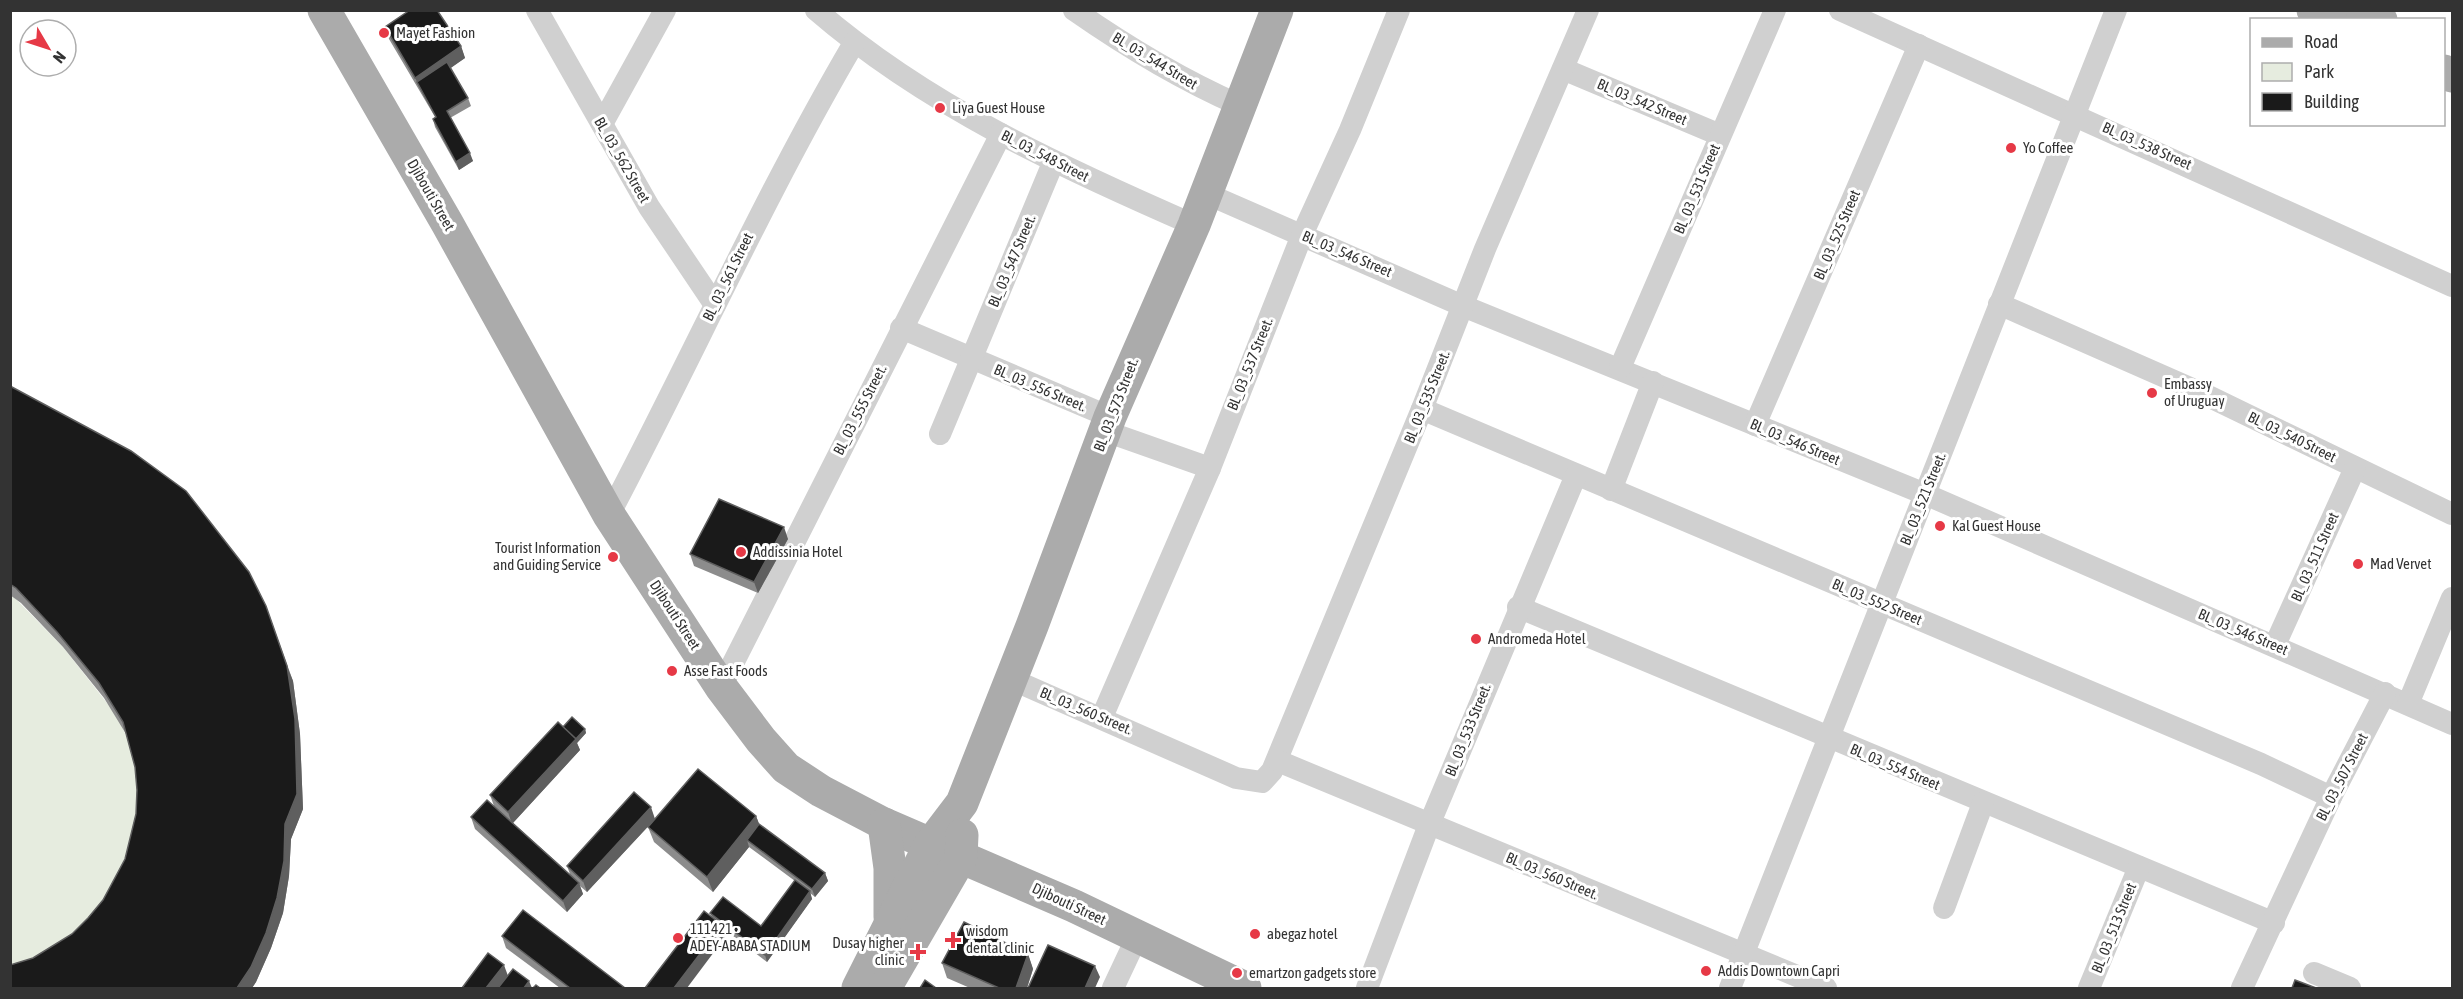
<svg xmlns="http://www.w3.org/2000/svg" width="2463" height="999" font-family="'Asap Condensed',sans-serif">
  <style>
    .green { fill: #e6ecdf }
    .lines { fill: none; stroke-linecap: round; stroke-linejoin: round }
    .minor { stroke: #d0d0d0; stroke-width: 22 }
    .primary { stroke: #ababab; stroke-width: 33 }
    .wall { fill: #8c8c8c }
    .shaded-wall { fill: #5f5f5f }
    .building { fill: #1a1a1a; stroke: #5f5f5f; stroke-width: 1.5 }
    .poi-dot { fill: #e63946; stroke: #fff; stroke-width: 2 }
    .labels { text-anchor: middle; stroke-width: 6; stroke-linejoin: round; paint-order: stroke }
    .poi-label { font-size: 15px; fill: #333; stroke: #fff; text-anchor: start }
    .street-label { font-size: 15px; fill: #333; stroke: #fff }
  </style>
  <rect width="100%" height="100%" fill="#fff"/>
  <path class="green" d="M11 594 63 647 118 717 136 759 143 805 121 895 11 983Z"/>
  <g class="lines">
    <g class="minor">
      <path d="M537 10 649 207 715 305"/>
      <path d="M816 10C927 106 1061 167 1194 225"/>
      <path d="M1074 10C1127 47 1180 79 1239 105"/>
      <path d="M1840 10 2452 286"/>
      <path d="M1563 69 1720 135"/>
      <path d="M602 124 665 10"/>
      <path d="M1205 193 1463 306 1925 494 2452 724"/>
      <path d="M1999 304 2206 395 2452 514"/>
      <path d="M901 328 1110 417"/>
      <path d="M1620 368 1775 10"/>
      <path d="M1422 409 2261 764 2331 797"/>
      <path d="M1755 425 1919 45"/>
      <path d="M1105 431 1210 468"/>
      <path d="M940 434 1053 163"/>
      <path d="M1611 490 1653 382"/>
      <path d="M609 515C692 358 764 196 854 43"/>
      <path d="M1518 607 2274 923"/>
      <path d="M2275 645 2355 468"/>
      <path d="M1011 679 1236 778 1262 782 1272 771 1422 409 1485 249 1588 10"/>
      <path d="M721 687 1001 134"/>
      <path d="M2408 704 2452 598"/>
      <path d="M1102 717 1210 468 1302 235 1350 130 1399 10"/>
      <path d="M1278 761 1826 988"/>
      <path d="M1944 908 1983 803"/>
      <path d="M2314 973 2350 988"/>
      <path d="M1113 988 1137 937"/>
      <path d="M1367 988 1429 825 1576 475"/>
      <path d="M1730 988 2116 10"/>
      <path d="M2089 988 2139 867"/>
      <path d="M2242 988 2331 797 2385 693"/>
    </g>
    <g class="primary">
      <path d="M324 10 447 223 609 515 721 687 761 740 786 768 821 791 884 824 1074 906 1245 988"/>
      <path d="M2313 10 2332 20"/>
      <path d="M2362 10 2381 20"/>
      <path d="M2444 71 2452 76"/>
      <path d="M884 824 890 868V917"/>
      <path d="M858 988 930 845 962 803 1032 626 1110 417 1194 225 1277 10"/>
      <path d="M885 988 961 857 962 835"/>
    </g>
  </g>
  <g class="wall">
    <path d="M385 27 461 46 465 58 450 68 468 98 471 106 450 118 473 161 459 170 435 127 433 119 435 117 389 39Z"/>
    <path d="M10 386 266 606 293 681 300 734 303 809 291 839 289 876 283 913 271 948 256 982 252 988H10L33 958 72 934 88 918 103 900 125 859 136 814 137 790 135 767 126 734 104 698 63 647 21 603 10 595Z"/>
    <path d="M788 539 758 593 694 566 690 554Z"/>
    <path d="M563 727 585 729 586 733 577 743 580 750 513 823 570 874 567 866 655 819 587 892 580 886 583 894 567 912 475 829 471 817 494 806 490 795Z"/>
    <path d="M756 816 759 824 825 873 828 881 815 897 810 893 812 899 767 962 724 929 726 936 712 917 710 913 761 926 795 881 749 847 713 892 654 842 648 827Z"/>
    <path d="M502 936 625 988H560L506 948Z"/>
    <path d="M1028 954 1033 969 1027 988H970L947 978 942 963Z"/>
  </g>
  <g class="shaded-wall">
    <path d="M461 46 465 58 421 89 415 78Z"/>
    <path d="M470 153 473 161 459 170 456 162Z"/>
    <path d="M784 527 788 539 758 593 754 582Z"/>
    <path d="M287 666 293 681 300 734 303 809 291 839 289 876 283 913 271 948 256 982 252 988H237L285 824Z"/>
    <path d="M585 729 586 733 577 743 580 750 512 824 508 812Z"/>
    <path d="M651 807 655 819 587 892 583 881Z"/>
    <path d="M756 816 762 831 747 840 749 847 713 892 707 877Z"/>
    <path d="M825 873 828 881 815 897 812 889Z"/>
    <path d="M579 883 583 894 567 912 563 901Z"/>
    <path d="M810 891 812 899 767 962 765 955Z"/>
    <path d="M722 925 726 936 687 988H674Z"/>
    <path d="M1028 954 1033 969 1027 988H1016Z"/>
    <path d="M504 965 508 976 499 988H486Z"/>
    <path d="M1095 966 1100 977 1095 988H1085Z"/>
    <path d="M529 981 532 988H524Z"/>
  </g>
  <g class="building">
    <path d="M410 10H437L461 46 415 78 385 27Z"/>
    <path d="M447 62 468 98 447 111 470 153 456 162 433 119 436 117 417 82Z"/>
    <path d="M10 386 131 451 186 491 249 572 266 606 287 666 295 719 297 794 285 824 284 861 277 898 266 933 251 967 237 988H10V965L33 958 72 934 88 918 103 900 125 859 136 814 137 790 135 767 123 722 99 683 57 632 16 588 10 584Z"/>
    <path d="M719 499 784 527 754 582 690 554Z"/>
    <path d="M572 717 585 729 574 741 576 739 563 727Z"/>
    <path d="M558 722 576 739 508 812 490 795Z"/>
    <path d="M698 769 756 816 707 877 648 827Z"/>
    <path d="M634 792 651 807 583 881 567 866Z"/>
    <path d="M487 800 579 883 563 901 471 817Z"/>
    <path d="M759 824 825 873 812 889 747 840Z"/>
    <path d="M795 880 810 891 765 955 710 913 723 897 761 926Z"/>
    <path d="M523 910 625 988H570L502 936Z"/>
    <path d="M704 911 722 925 674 988H645Z"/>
    <path d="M964 922 1028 954 1016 988H999L942 963Z"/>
    <path d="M1048 945 1095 966 1085 988H1028Z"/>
    <path d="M488 953 504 965 486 988H462Z"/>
    <path d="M513 969 529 981 524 988H498Z"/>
    <path d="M925 980 936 988H920Z"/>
    <path d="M2295 980 2316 988H2292Z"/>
    <path d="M536 985 540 988H533Z"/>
  </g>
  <g class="poi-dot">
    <circle cx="384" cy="33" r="6"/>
    <circle cx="940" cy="108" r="6"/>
    <circle cx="2011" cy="148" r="6"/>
    <circle cx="2152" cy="393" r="6"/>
    <circle cx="1940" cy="526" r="6"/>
    <circle cx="741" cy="552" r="6"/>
    <circle cx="613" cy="557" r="6"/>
    <circle cx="2358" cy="564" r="6"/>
    <circle cx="1476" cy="639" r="6"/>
    <circle cx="672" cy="671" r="6"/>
    <circle cx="1255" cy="934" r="6"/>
    <circle cx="678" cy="938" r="6"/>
    <path d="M950 931h6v6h6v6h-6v6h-6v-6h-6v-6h6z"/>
    <path d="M915 943h6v6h6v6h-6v6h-6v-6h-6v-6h6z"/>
    <circle cx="1706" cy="971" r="6"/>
    <circle cx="1237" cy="973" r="6"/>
  </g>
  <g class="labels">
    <g class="poi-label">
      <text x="396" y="38">Mayet Fashion</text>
      <text x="952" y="113">Liya Guest House</text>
      <text x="2023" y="153">Yo Coffee</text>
      <text x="2164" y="389">Embassy<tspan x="2164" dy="17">of Uruguay</tspan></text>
      <text x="1952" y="531">Kal Guest House</text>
      <text x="601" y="553" text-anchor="end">Tourist Information<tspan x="601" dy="17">and Guiding Service</tspan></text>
      <text x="753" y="557">Addissinia Hotel</text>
      <text x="2370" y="569">Mad Vervet</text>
      <text x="1488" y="644">Andromeda Hotel</text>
      <text x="684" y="676">Asse Fast Foods</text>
      <text x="690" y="934">111421 -<tspan x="690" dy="17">ADEY-ABABA STADIUM</tspan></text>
      <text x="966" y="936">wisdom<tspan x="966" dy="17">dental clinic</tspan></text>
      <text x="1267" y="939">abegaz hotel</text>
      <text x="904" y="948" text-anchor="end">Dusay higher<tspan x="904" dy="17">clinic</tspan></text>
      <text x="1718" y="976">Addis Downtown Capri</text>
      <text x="1249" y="978">emartzon gadgets store</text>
    </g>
    <g class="street-label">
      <text transform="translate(1155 61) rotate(31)" y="5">BL_03_544 Street</text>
      <text transform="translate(1642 102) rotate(23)" y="5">BL_03_542 Street</text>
      <text transform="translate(2147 146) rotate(24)" y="5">BL_03_538 Street</text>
      <text transform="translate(1045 156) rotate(27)" y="5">BL_03_548 Street</text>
      <text transform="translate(622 160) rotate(60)" y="5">BL_03_562 Street</text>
      <text transform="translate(1697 189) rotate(-67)" y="5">BL_03_531 Street</text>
      <text transform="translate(431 195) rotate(60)" y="5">Djibouti Street</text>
      <text transform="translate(1837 235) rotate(-67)" y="5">BL_03_525 Street</text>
      <text transform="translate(1347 254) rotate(23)" y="5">BL_03_546 Street</text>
      <text transform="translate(1012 261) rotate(-67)" y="5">BL_03_547 Street.</text>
      <text transform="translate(728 277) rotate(-64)" y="5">BL_03_561 Street</text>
      <text transform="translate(1250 364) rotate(-68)" y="5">BL_03_537 Street.</text>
      <text transform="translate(1040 388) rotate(23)" y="5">BL_03_556 Street.</text>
      <text transform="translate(1427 397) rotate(-68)" y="5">BL_03_535 Street.</text>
      <text transform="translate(1116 405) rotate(-69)" y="5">BL_03_573 Street.</text>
      <text transform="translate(860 410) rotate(-63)" y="5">BL_03_555 Street.</text>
      <text transform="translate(2292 437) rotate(26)" y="5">BL_03_540 Street</text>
      <text transform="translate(1795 442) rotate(23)" y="5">BL_03_546 Street</text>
      <text transform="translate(1923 499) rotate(-68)" y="5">BL_03_521 Street.</text>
      <text transform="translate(2315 557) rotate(-66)" y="5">BL_03_511 Street</text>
      <text transform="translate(1877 602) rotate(23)" y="5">BL_03_552 Street</text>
      <text transform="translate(675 615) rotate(57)" y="5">Djibouti Street</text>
      <text transform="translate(2243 632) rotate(23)" y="5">BL_03_546 Street</text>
      <text transform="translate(1086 711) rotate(23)" y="5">BL_03_560 Street.</text>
      <text transform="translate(1468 730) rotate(-68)" y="5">BL_03_533 Street.</text>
      <text transform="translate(1895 767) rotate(23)" y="5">BL_03_554 Street</text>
      <text transform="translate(2342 777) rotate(-63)" y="5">BL_03_507 Street</text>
      <text transform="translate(1552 876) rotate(23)" y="5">BL_03_560 Street.</text>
      <text transform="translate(1069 904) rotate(25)" y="5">Djibouti Street</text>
      <text transform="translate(2114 928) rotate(-68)" y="5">BL_03_513 Street</text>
    </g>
  </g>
  <rect width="2463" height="999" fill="none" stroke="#333333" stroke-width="24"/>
  <rect x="2250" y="18" width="195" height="108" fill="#ffffff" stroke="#adadad" stroke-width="1.5"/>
  <rect x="2262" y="38" width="30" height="9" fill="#ababab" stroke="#adadad" stroke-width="1.5"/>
  <text x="2304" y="48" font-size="18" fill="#333333">Road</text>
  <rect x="2262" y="63" width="30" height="18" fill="#e6ecdf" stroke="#adadad" stroke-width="1.5"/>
  <text x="2304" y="78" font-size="18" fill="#333333">Park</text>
  <rect x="2262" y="93" width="30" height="18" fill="#1a1a1a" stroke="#adadad" stroke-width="1.5"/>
  <text x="2304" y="108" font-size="18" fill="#333333">Building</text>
  <g transform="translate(48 48) rotate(129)"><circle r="28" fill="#ffffff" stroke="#adadad" stroke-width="1.5"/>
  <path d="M0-4.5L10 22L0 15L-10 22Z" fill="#e63946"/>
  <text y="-9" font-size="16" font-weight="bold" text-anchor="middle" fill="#333333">N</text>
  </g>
</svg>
